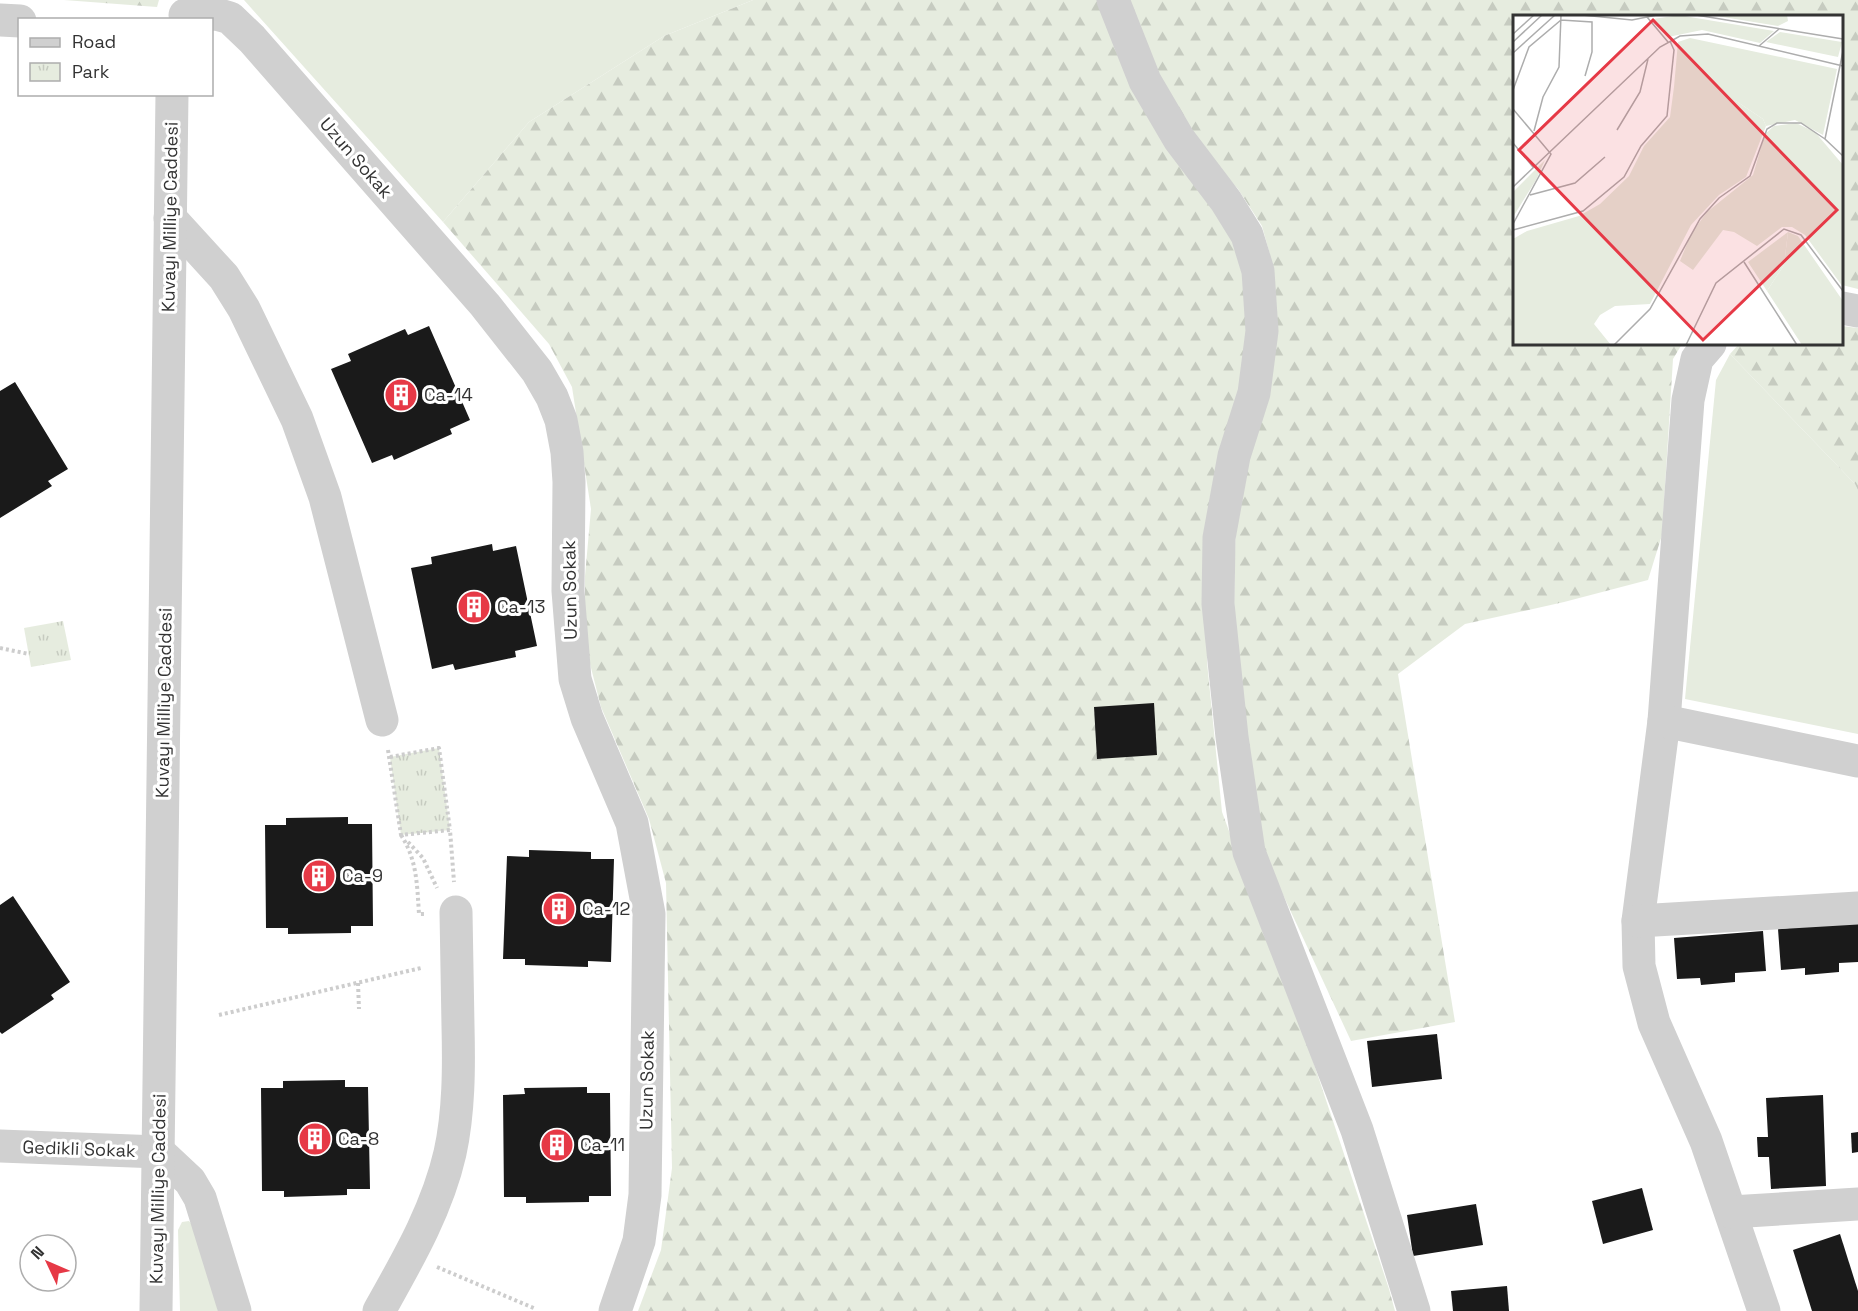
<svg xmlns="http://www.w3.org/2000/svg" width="1858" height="1311" font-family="'Space Grotesk',sans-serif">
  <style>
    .grass { fill: #e6ecdf }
    .forest { fill: url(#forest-firs) }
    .park { fill: url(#park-tufts) }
    .building { fill: #1a1a1a }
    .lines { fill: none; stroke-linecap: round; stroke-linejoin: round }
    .path { stroke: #cdcdcd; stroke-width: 4; stroke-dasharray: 3 3; stroke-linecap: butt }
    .minor { stroke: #d0d0d0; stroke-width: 33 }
    .labels { text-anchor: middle; stroke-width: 6; stroke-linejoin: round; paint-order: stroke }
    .street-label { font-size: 18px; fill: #333; stroke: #fff }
    .poi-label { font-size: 18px; fill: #333; stroke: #fff; text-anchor: start }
    .inset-road { fill: none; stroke: #adadad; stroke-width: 1.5 }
    .view { fill: #e63946; fill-opacity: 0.15; stroke: #e63946; stroke-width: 3 }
    .inset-edge { fill: none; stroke: #333; stroke-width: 3 }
  </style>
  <defs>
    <pattern id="forest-firs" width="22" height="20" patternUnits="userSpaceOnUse" patternTransform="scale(1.5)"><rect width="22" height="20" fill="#e6ecdf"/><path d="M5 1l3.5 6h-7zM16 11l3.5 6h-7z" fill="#c6cbc0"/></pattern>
    <pattern id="park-tufts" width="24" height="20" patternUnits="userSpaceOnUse" patternTransform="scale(1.5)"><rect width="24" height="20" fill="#e6ecdf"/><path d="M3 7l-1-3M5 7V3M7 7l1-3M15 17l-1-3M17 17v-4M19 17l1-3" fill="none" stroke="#c6cbc0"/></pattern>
  </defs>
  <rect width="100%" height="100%" fill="#fff"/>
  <g class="grass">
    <path d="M244 0H753L664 36 529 122 443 222Z"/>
    <path d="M1730 354 1855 484 1858 490V734L1685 699 1716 380Z"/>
    <path d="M189 1221C207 1239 212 1286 218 1311H180L178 1230 182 1222Z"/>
  </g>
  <g class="forest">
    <path d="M64 0H159L157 7Z"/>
    <path d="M753 0H1100L1229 229 1250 297 1244 381 1208 522 1207 662 1222 812 1308 1046 1389 1289 1395 1311H638L661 1250 672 1168 666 883 649 819 601 707 589 660 585 620V576L591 509 572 387 549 344 443 222 529 122 664 36Z"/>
    <path d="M1127 0H1858V289L1842 285V16H1514V344H1682L1673 359 1662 535 1648 580 1564 602 1465 624 1398 674 1455 1022 1351 1041 1265 856 1233 665 1236 498 1270 255 1262 226 1238 189 1206 153 1170 108Z"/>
    <path d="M1842 326 1858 328V490L1855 484 1730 354 1739 344H1842Z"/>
  </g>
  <g class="park">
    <path d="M63 621 71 660 31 667 24 628Z"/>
    <path d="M439 748 450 830 401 835 390 757Z"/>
  </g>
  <g class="building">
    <path d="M429 326 470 420 450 429 452 434 394 460 392 455 372 463 331 369 351 361 348 354 405 329 408 335Z"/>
    <path d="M15 382 68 469 48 481 52 486 0 518V391Z"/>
    <path d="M492 544 493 551 516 546 537 646 515 651 516 657 455 670 453 664 432 669 411 568 432 564 431 557Z"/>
    <path d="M1154 703 1157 755 1097 759 1094 707Z"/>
    <path d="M348 817V824H372L373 926H351V933L288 934V928H266L265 825H286V818Z"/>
    <path d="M529 850 591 852V859H614L611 962 588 961V967L525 965V959H503L507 856 529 857Z"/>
    <path d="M13 896 70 982 51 995 54 999 2 1034 0 1032V905Z"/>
    <path d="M1858 922V962L1839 963V972L1805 975V968L1781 970 1778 929Z"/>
    <path d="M1763 931 1766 971 1735 973V982L1701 985 1700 978 1677 979 1674 938Z"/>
    <path d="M1437 1034 1442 1079 1372 1087 1367 1041Z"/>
    <path d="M345 1080V1087H368L370 1189H347V1195L284 1197V1191H262L261 1088H283V1081Z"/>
    <path d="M587 1087V1093H610L611 1196H589V1202L526 1203V1197H504L503 1095 525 1094 524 1088Z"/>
    <path d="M1823 1095 1826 1186 1771 1189 1769 1157H1758L1757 1137H1768L1766 1098Z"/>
    <path d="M1858 1132V1152L1852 1153 1851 1133Z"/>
    <path d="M1642 1188 1653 1230 1603 1244 1592 1201Z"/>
    <path d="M1476 1204 1483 1245 1413 1256 1407 1215Z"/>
    <path d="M1840 1234 1858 1291V1311H1812L1793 1250Z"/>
    <path d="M1507 1286 1509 1311H1453L1451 1291Z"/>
  </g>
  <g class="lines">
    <g class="path">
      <path d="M0 648 29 654"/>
      <path d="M388 750 401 835 450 830 454 882"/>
      <path d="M390 757 439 748 450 830"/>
      <path d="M401 835C417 860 417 884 419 914H424"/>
      <path d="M408 842 423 858 437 888"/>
      <path d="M358 983 359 1009"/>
      <path d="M219 1015 421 968"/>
      <path d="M437 1267 536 1309"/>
    </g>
    <g class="minor">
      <path d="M1113 0 1145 81 1179 139 1226 201 1247 235 1258 271 1262 331 1254 393 1234 456 1219 538 1218 604 1232 737 1249 852 1357 1130 1414 1311"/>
      <path d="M185 15 216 14 230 18 252 39 485 305 537 371 552 397 561 420 567 452 569 482 568 591 575 679 587 718 632 823 649 914 645 1195 639 1241 615 1311"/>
      <path d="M0 20 20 21"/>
      <path d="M170 218 224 277 244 309 297 419 325 497 382 720"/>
      <path d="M1842 308 1858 311"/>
      <path d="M1710 344 1697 359 1688 400 1664 721 1638 921 1639 966 1654 1023 1706 1141 1764 1311"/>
      <path d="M1664 721 1858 761"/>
      <path d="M1638 921 1858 908"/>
      <path d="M0 1146 159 1152 190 1181 200 1198 235 1311"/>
      <path d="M1731 1212 1858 1204"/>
      <path d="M156 1311 172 94"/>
      <path d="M379 1311C407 1261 437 1210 450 1153 459 1112 459 1067 458 1026 457 988 457 950 456 912"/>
    </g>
  </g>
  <defs>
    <g id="building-disc" transform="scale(1.725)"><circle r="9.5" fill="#e63946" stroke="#fff"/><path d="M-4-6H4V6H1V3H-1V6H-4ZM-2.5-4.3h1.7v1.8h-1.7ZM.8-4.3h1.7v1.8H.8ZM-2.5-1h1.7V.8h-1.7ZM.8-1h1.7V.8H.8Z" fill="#fff"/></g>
  </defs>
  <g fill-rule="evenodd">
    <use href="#building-disc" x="401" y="395"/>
    <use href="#building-disc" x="474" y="607"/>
    <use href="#building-disc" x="319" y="876"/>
    <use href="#building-disc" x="559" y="909"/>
    <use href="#building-disc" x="315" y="1139"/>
    <use href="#building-disc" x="557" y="1145"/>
  </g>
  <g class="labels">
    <g class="street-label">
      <text transform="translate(356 158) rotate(49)" y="6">Uzun Sokak</text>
      <text transform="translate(170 217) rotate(-89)" y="6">Kuvayı Milliye Caddesi</text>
      <text transform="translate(570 590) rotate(-91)" y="6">Uzun Sokak</text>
      <text transform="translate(164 703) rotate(-89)" y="6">Kuvayı Milliye Caddesi</text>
      <text transform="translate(647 1080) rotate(-89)" y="6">Uzun Sokak</text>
      <text transform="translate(79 1149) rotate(2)" y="6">Gedikli Sokak</text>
      <text transform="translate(158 1189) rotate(-89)" y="6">Kuvayı Milliye Caddesi</text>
    </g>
    <g class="poi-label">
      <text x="424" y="401">Ca-14</text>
      <text x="497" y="613">Ca-13</text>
      <text x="342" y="882">Ca-9</text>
      <text x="582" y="915">Ca-12</text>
      <text x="338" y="1145">Ca-8</text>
      <text x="580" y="1151">Ca-11</text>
    </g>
  </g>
  <g transform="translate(1513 15)">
    <rect width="330" height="330" fill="#fff"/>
    <path d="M177 23 324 54 310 120 282 105 253 111 250 104 223 86 161 72 165 27ZM32 145 23 165 0 202V177ZM275 217 271 250 254 276 235 247Z" fill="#e6ecdf"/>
    <path d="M167 0 177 2 261 16 247 28 189 15 155 22 140 4ZM267 17 329 27 325 42 253 27ZM180 71 223 86 250 104 253 111 233 162 206 180 178 210 137 289 102 291 87 300 81 309 98 330H0V224L14 216 66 201 87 189 116 161 131 131 157 102 161 72ZM283 108 302 117 330 150V272L292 220 279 212H269L244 231 221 217 210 215 180 255 167 246 178 219 194 197 240 160 252 119 261 111ZM275 217 285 221 330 286V330H289L254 276 271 250Z" fill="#e6ecdf"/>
    <path d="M198 0H274L275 6 265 11Z" fill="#e6ecdf"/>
    <path class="inset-road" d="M69 0 119 5 144 0M183 0 330 24M134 2 155 27M0 19 21 0M0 27 29 0M246 31 266 14M330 36 312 124 330 141M0 38 42 0M0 75 16 32 48 5 79 7V37L72 61M0 94 38 139 0 209M104 115 127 77 135 44M21 116 30 82 46 52 48 0M0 128 20 152M0 172 147 32 167 21 195 19 330 51M17 180 62 168 92 142M0 215 70 196 111 162 128 131 154 101 161 35 157 26M231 247 284 330M101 330 137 294 187 204 206 183 237 161 254 114 264 108H288L312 124M173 330 203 268 271 214 288 220 330 276"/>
    <path class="view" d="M140 5 324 195 190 325 6 135Z"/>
    <rect width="330" height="330" class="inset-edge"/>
  </g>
  <rect x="18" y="18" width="195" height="78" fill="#ffffff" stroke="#adadad" stroke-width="1.5"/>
  <rect x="30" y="38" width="30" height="9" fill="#d0d0d0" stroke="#adadad" stroke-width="1.5"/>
  <text x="72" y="48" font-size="18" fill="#333333">Road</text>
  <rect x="30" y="63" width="30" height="18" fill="url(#park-tufts)" stroke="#adadad" stroke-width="1.5"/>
  <text x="72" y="78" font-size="18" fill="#333333">Park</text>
  <g transform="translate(48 1263) rotate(314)"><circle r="28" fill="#ffffff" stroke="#adadad" stroke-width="1.5"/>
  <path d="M0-4.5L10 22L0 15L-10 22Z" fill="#e63946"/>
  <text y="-9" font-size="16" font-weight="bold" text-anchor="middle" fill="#333333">N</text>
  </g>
</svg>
